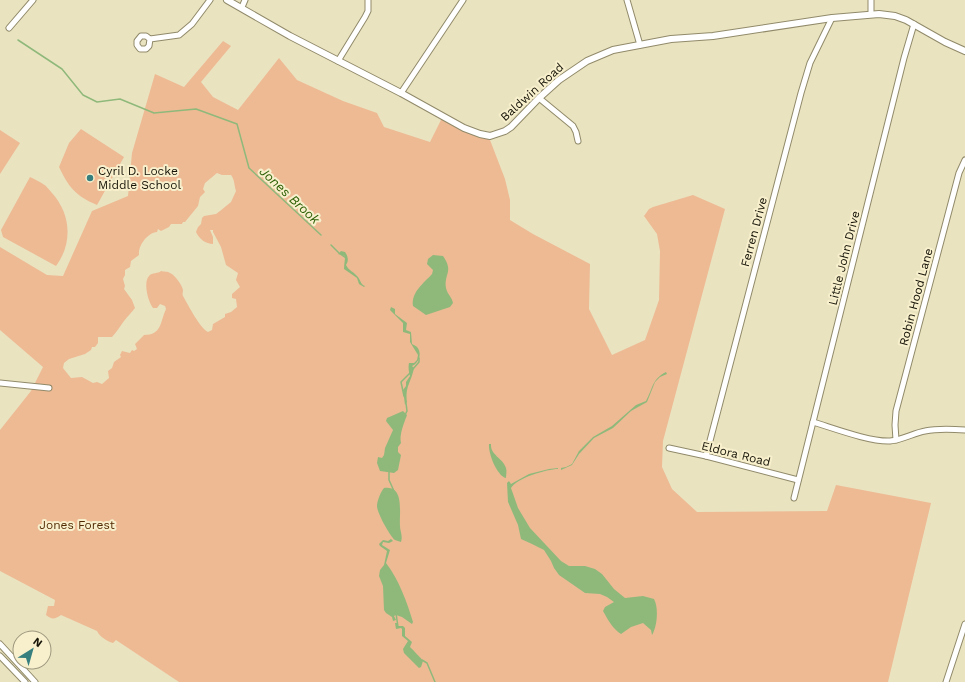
<svg xmlns="http://www.w3.org/2000/svg" width="965" height="682" font-family="'Work Sans',sans-serif">
  <style>
    .green { fill: #edba94; fill-rule: evenodd }
    .water { fill: #8fb97b }
    .lines { fill: none; stroke-linecap: round; stroke-linejoin: round }
    .stream { stroke: #8fb97b; stroke-width: 1.5 }
    .minor-casing { stroke: #918a6a; stroke-width: 7 }
    .tertiary-casing { stroke: #918a6a; stroke-width: 8 }
    .minor { stroke: #fff; stroke-width: 5 }
    .tertiary { stroke: #fff; stroke-width: 6 }
    .poi-dot { fill: #367f7e; stroke: #f8f0cd; stroke-width: 1.5 }
    .labels { text-anchor: middle; stroke-width: 4; stroke-linejoin: round; paint-order: stroke }
    .street-label { font-size: 12px; fill: #171408; stroke: #f8f0cd }
    .poi-label { font-size: 12px; fill: #171408; stroke: #f8f0cd; text-anchor: start }
    .park-label { font-size: 12px; fill: #512a03; stroke: #f8f0cd }
    .water-label { font-size: 13px; font-style: italic; fill: #2c5f04; stroke: #f8f0cd }
  </style>
  <rect width="100%" height="100%" fill="#eae3c0"/>
  <g class="green">
    <path d="M223 41 231 46 201 82 213 97 238 110 279 58 297 80 343 101 377 113 384 127 430 142 442 118 490 140 505 179 510 200V220L533 234 590 264 589 309 612 355 645 340 659 300 660 251 657 234 644 216 649 209 653 207 693 195 725 209 663 441 662 467 672 489 697 512 827 511 836 485 931 503 888 682H179L116 640 113 643C107 641 100 637 97 631L61 615C55 619 52 620 46 615L48 606H54L55 600 0 571V430L31 391 43 367 0 330V247L47 275 63 276 92 211 128 196 132 153 155 74 184 87ZM217 173 222 175H231C235 180 234 186 236 191L231 202 220 211 216 214 204 216 202 218 201 224 198 227 196 232C199 239 206 244 213 244V237L210 230H213V232L221 247 226 265 238 273 236 280 240 287 232 294V298L236 299 237 307 231 312 225 314V317L213 324 212 330 208 332C200 328 188 305 183 296 182 294 183 292 183 290 182 285 175 275 170 273 168 271 164 272 161 271 158 274 152 272 149 276 143 282 148 302 153 308H157L160 304 165 306 166 309C160 322 162 335 144 335L135 344 137 349 134 351 132 350 130 353 122 351 120 355 121 357 114 362 112 368 108 371 109 378 102 384 97 382 93 383 82 377 71 378 63 368 64 363 69 359 85 354 91 350 92 347H95L98 343V337H112C117 332 120 326 124 321 128 316 131 313 135 308L132 300 124 289 125 286 123 279 125 275V270L130 267 131 261 139 255C138 246 147 233 157 232L158 229 161 231 169 227 171 224H182L183 222H185L198 206 200 197 205 192 203 189 205 183Z"/>
    <path d="M81 129 124 157 97 205C76 196 69 188 59 167L69 143Z"/>
    <path d="M0 130 20 143 0 174Z"/>
    <path d="M30 177C34 179 39 181 43 184 47 186 49 190 52 193 71 214 73 243 56 266L3 237 1 230Z"/>
  </g>
  <g class="water">
    <path d="M341 251 345 252C348 256 349 261 346 265 349 271 354 272 357 276 361 280 360 284 365 286L364 287 359 284 357 278 344 269C344 264 345 261 345 256L338 254Z"/>
    <path d="M433 255 443 256C454 272 444 273 446 288 447 294 452 297 453 303L450 307 426 315 413 306C411 292 424 283 432 274L433 270 427 264 428 259Z"/>
    <path d="M391 307 395 309V314L407 323 406 330 411 332 412 344C414 345 416 346 417 347 423 354 418 364 412 366L414 368C411 383 405 386 407 402L405 405 403 390 406 386V382L410 376C409 373 408 367 409 363H414L417 360 418 355 410 342V334L403 332V323L390 310Z"/>
    <path d="M666 372 667 374 660 377 655 382 647 402 631 411 613 428 594 438 579 454 572 465 561 470V468L566 467 572 464 579 451 593 437 612 426 636 405 646 401C653 388 652 379 666 372Z"/>
    <path d="M403 411 407 415C404 423 399 435 401 443L398 447V452L401 455 398 470 394 473 380 471 377 463 378 457 382 458 384 455 385 448 393 430 386 421 387 418Z"/>
    <path d="M489 444H491C490 455 503 458 506 468 507 471 506 475 506 478 497 476 488 453 489 444Z"/>
    <path d="M558 468V469C547 469 517 478 511 488L518 508 530 528 561 561 569 566H585L595 569 602 574 614 589 625 598 643 596 654 599C659 608 657 627 652 635L651 630 643 623 631 627 621 634C613 629 608 620 603 611L605 607 614 602 607 597 600 594 585 593 559 575 554 568 551 561 544 550 532 544 521 539 518 525 508 502 507 483 509 481 511 484 529 474 549 469Z"/>
    <path d="M384 488C405 485 399 513 400 526 400 531 403 536 401 542 399 541 397 541 395 540 390 536 377 513 377 506 377 501 381 491 384 488Z"/>
    <path d="M391 539 393 541 389 543 383 542 382 545 390 550 386 563C399 580 407 602 413 622L412 624 402 617 396 615 394 616 396 620 393 621 392 617 386 613 384 610 383 586 379 576 380 570 384 565 387 551 380 546 379 544 383 540 388 541Z"/>
    <path d="M395 623H397V626H403L405 628V636L412 642 410 647C411 648 422 659 423 661L421 667 419 668 404 653 403 649 408 641 402 636V629L401 628 396 629Z"/>
  </g>
  <g class="lines">
    <g class="stream">
      <path d="M18 40 62 69 83 95 97 102 120 99 154 113 196 109 237 124 249 168 321 235"/>
      <path d="M331 245 339 253 346 258"/>
      <path d="M413 369 419 362V358"/>
      <path d="M404 396 401 382 410 373"/>
      <path d="M405 415 407 411 406 403"/>
      <path d="M389 471V480L394 491"/>
      <path d="M396 613 398 627"/>
      <path d="M422 660 427 663 435 682"/>
    </g>
    <g class="minor-casing">
      <g id="minor">
        <path d="M627 0 640 45"/>
        <path d="M871 0V14"/>
        <path d="M242 7 245 0"/>
        <path d="M9 28 33 0"/>
        <path d="M150 39 149 46 146 49H140L137 45V41L141 36H146L150 39 179 35 192 24 210 0"/>
        <path d="M338 61 365 17 368 11V0"/>
        <path d="M401 93 463 0"/>
        <path d="M539 98 573 126 576 132 578 141"/>
        <path d="M0 383 49 388"/>
        <path d="M813 422C833 428 870 442 890 441 902 440 914 433 925 431 939 428 952 429 965 430"/>
        <path d="M896 440 895 425 896 411 959 173 965 160"/>
        <path d="M669 448 706 456 798 480"/>
        <path d="M706 456 801 93 810 63 832 18"/>
        <path d="M794 498 904 58 914 24"/>
        <path d="M0 644 35 682"/>
        <path d="M0 656 25 682"/>
        <path d="M946 682 965 624"/>
      </g>
    </g>
    <g class="tertiary-casing">
      <path id="tertiary" d="M227 0 290 36 401 93 464 128 480 134 490 136 505 131 511 127 539 98 559 80 587 61 613 50 671 39 713 36 832 18 879 14 895 16 906 20 945 42 965 51"/>
    </g>
    <use href="#minor" class="minor"/>
    <use href="#tertiary" class="tertiary"/>
  </g>
  <circle class="poi-dot" cx="90" cy="178" r="4"/>
  <g class="labels">
    <g class="street-label">
      <text transform="translate(532 92) rotate(-42)" y="4">Baldwin Road</text>
      <text transform="translate(754 232) rotate(-75)" y="4">Ferren Drive</text>
      <text transform="translate(844 258) rotate(-76)" y="4">Little John Drive</text>
      <text transform="translate(916 297) rotate(-75)" y="4">Robin Hood Lane</text>
      <text transform="translate(736 454) rotate(14)" y="4">Eldora Road</text>
    </g>
    <g class="poi-label">
      <text x="98" y="175">Cyril D. Locke<tspan x="98" dy="14">Middle School</tspan></text>
    </g>
    <g class="park-label">
      <text x="77" y="529">Jones Forest</text>
    </g>
    <g class="water-label">
      <text transform="translate(290 195) rotate(43)" y="5">Jones Brook</text>
    </g>
  </g>
  <g transform="translate(32 650) rotate(37)"><circle r="19" fill="#f8f0cd" stroke="#9e987e"/>
  <path d="M0-3L7 15L0 10L-7 15Z" fill="#367f7e"/>
  <text y="-6" font-size="11" font-weight="bold" text-anchor="middle" fill="#171408">N</text>
  </g>
</svg>
